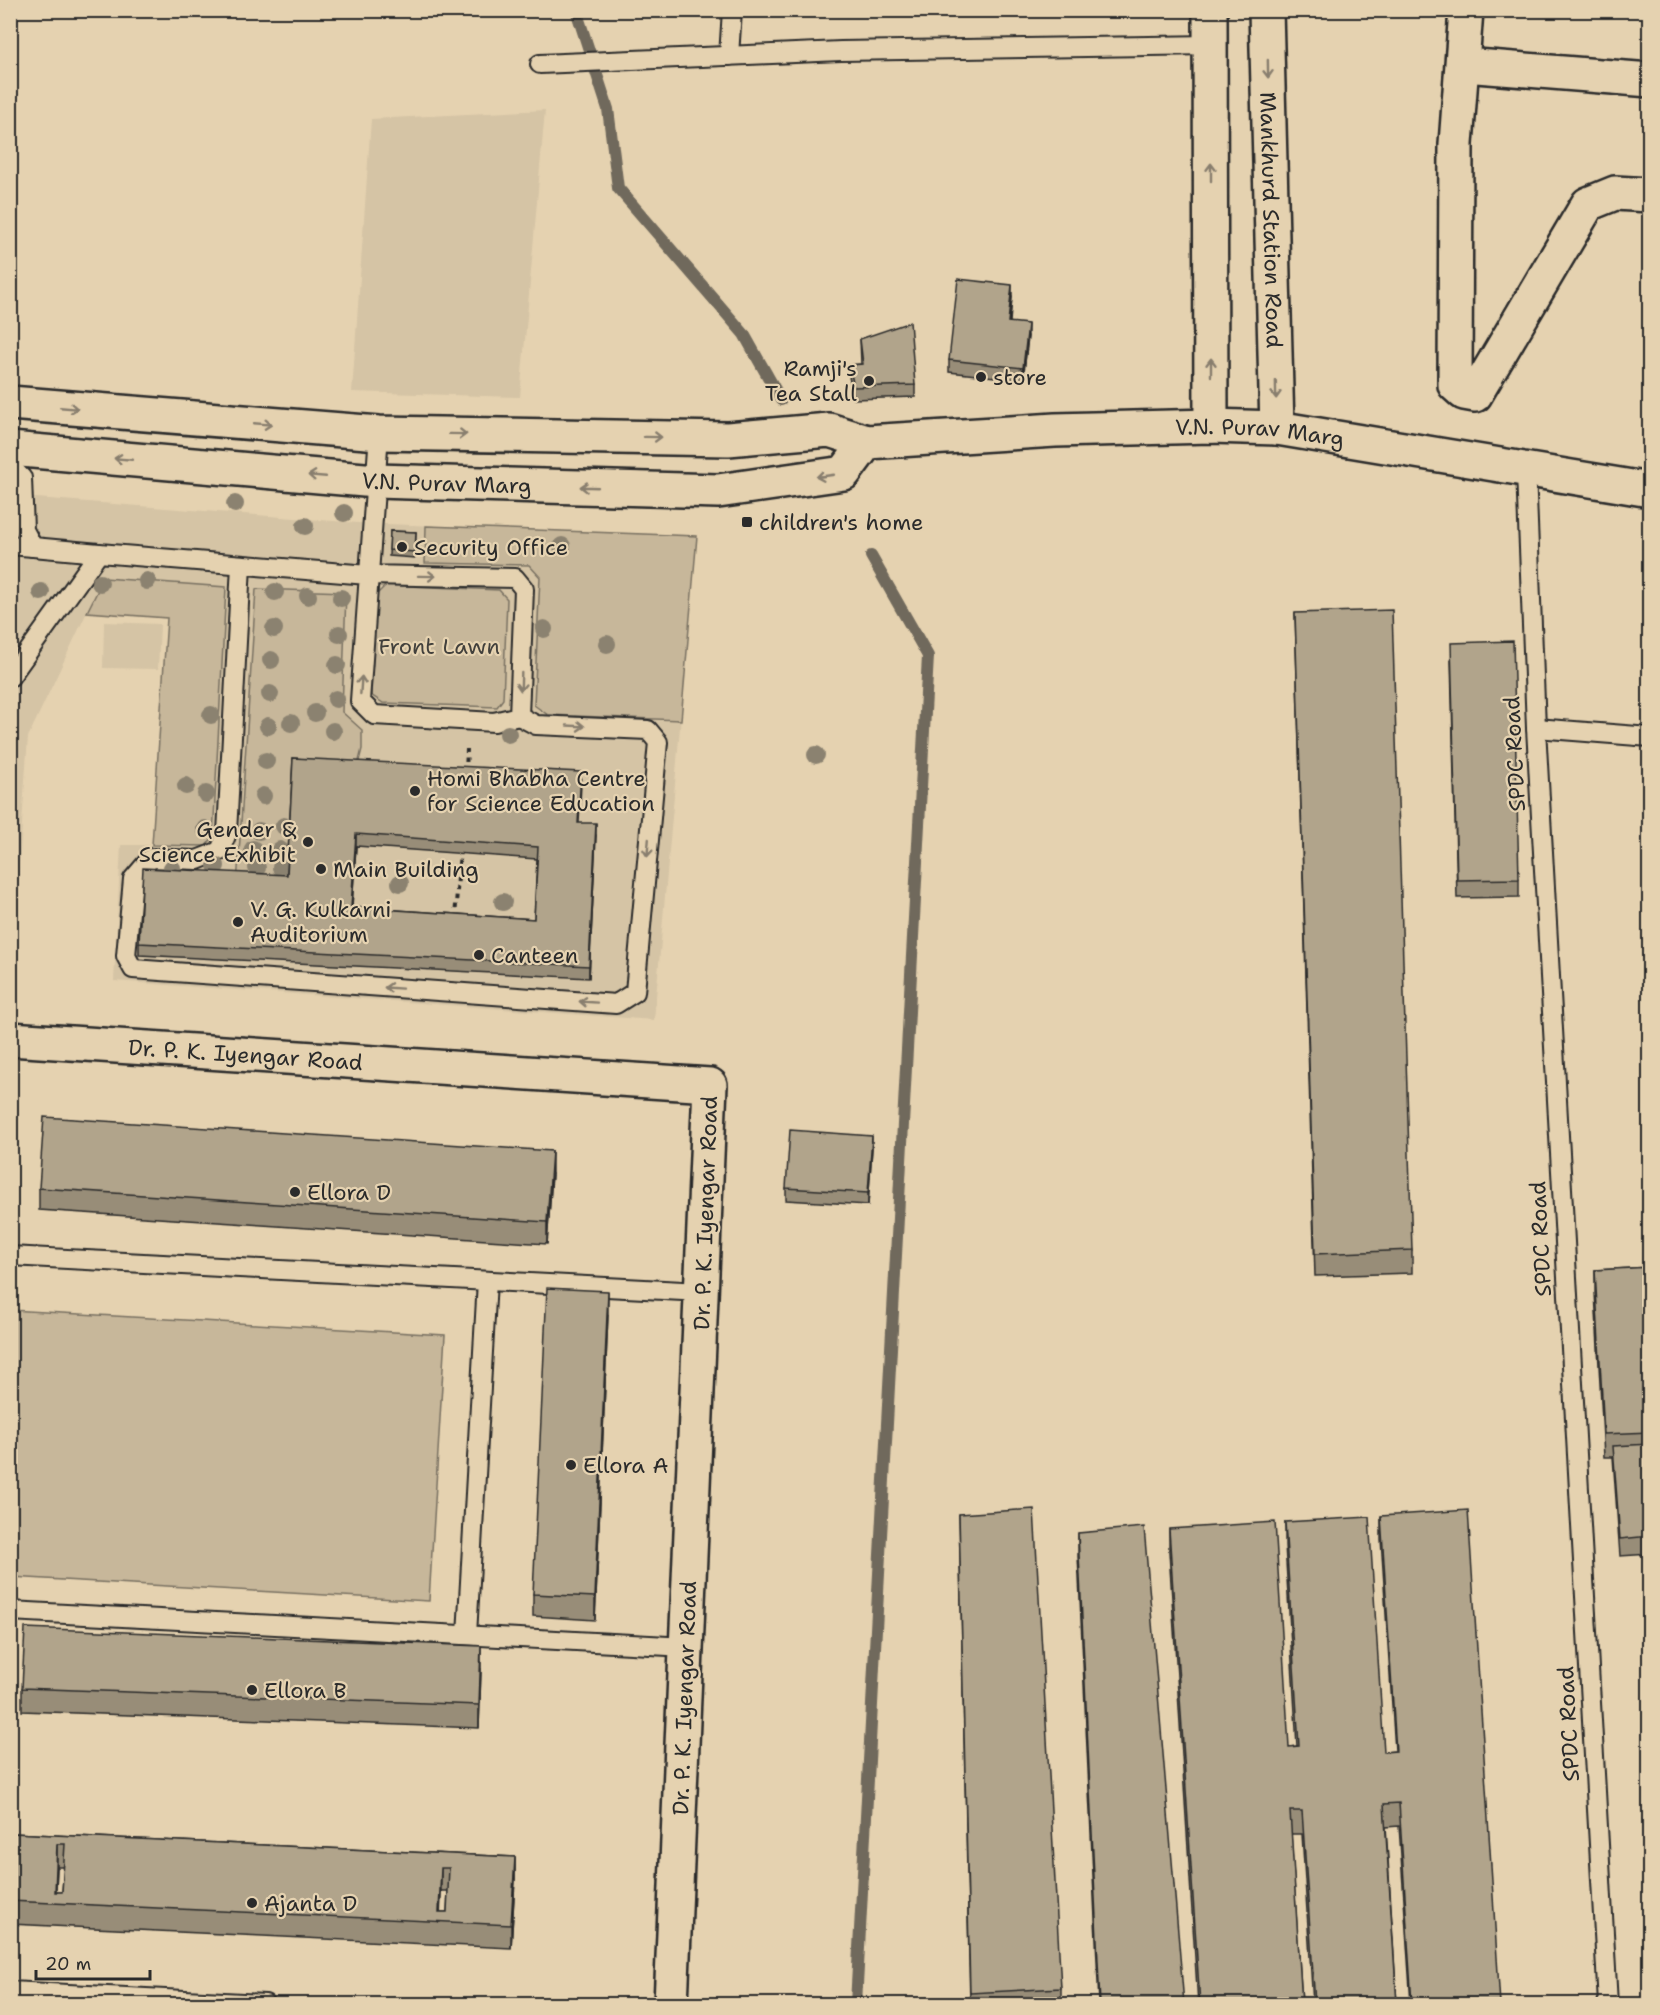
<svg xmlns="http://www.w3.org/2000/svg" width="1660" height="2015" font-family="'Shantell Sans',sans-serif">
  <style>
    .built { fill: #d5c4a5 }
    .green { fill: #c7b79a; stroke: #797162; stroke-width: 1.5 }
    .lines { fill: none; stroke-linecap: round; stroke-linejoin: round }
    .stream { stroke: #70695c; stroke-width: 12 }
    .service-casing { stroke: #2b2b2b; stroke-width: 22 }
    .minor-casing { stroke: #2b2b2b; stroke-width: 38 }
    .tertiary-casing { stroke: #2b2b2b; stroke-width: 38 }
    .path { stroke: #2b2b2b; stroke-width: 4; stroke-dasharray: 4.5 4.5; stroke-linecap: butt }
    .service { stroke: #e5d2b0; stroke-width: 18 }
    .minor { stroke: #e5d2b0; stroke-width: 33 }
    .tertiary { stroke: #e5d2b0; stroke-width: 33 }
    .tree { fill: #8b8270 }
    .wall { fill: #988d78; stroke: #2b2b2b; stroke-width: 1.5; fill-rule: evenodd }
    .shaded-wall { fill: #7c7361; stroke: #2b2b2b; stroke-width: 1.5 }
    .building { fill: #b1a48b; stroke: #2b2b2b; stroke-width: 1.5; fill-rule: evenodd }
    .oneway { stroke: #887e6e }
    .poi-dot { fill: #2b2b2b; stroke: #e5d2b0; stroke-width: 2 }
    .labels { text-anchor: middle; stroke-width: 4.5; stroke-linejoin: round; paint-order: stroke }
    .street-label { font-size: 22px; fill: #2b2b2b; stroke: #e5d2b0 }
    .poi-label { font-size: 22px; fill: #2b2b2b; stroke: #e5d2b0; text-anchor: start }
    .park-label { font-size: 22px; fill: #42403c; stroke: #e5d2b0 }
  </style>
  <rect width="100%" height="100%" fill="#e5d2b0"/>
  <filter id="ink" filterUnits="userSpaceOnUse"><feTurbulence type="fractalNoise" baseFrequency=".0167" numOctaves="2"/><feDisplacementMap in="SourceGraphic" scale="12" xChannelSelector="R" yChannelSelector="G"/><feConvolveMatrix kernelMatrix="1 2 1 2 8 2 1 2 1" color-interpolation-filters="sRGB"/></filter>
  <g filter="url(#ink)">
    <g class="built">
      <path d="M545 110 520 397 352 392 371 119Z"/>
      <path d="M10 496 359 523 697 536 654 1020 114 981 121 845H152L167 618 87 612 28 737 11 983Z"/>
      <path d="M104 622 160 624 158 669 103 668Z"/>
    </g>
    <g class="green">
      <path d="M426 526 697 536 681 720 548 715 534 705 540 577 529 565 425 563Z"/>
      <path d="M104 578 226 587 213 837 206 846 152 845 167 618 87 612Z"/>
      <path d="M386 585 499 590 507 599 503 699 497 707 383 703 371 695 376 595Z"/>
      <path d="M256 589 346 592 342 712 362 730V749L356 773 287 887 237 885Z"/>
      <path d="M10 1310 445 1335 429 1601 11 1577Z"/>
    </g>
    <g class="lines">
      <g class="stream">
        <path d="M576 10 608 109 618 188 744 334 781 400"/>
        <path d="M856 2004 928 656 871 556"/>
      </g>
      <g class="service-casing">
        <g id="service">
          <path d="M729 56 732 10"/>
          <path d="M540 64 841 51 1211 45"/>
          <path d="M10 466 22 478 24 530 33 547 99 553"/>
          <path d="M1526 471 1536 728 1608 2004"/>
          <path d="M10 545 33 547"/>
          <path d="M241 565 227 833 220 851 197 860 151 858 133 879 126 956 133 969 616 1004 635 992 658 742 648 730 536 725 519 716"/>
          <path d="M10 677 99 553 368 575 515 578 524 589 519 716 494 722 374 715 360 701C366 612 373 522 379 433"/>
          <path d="M1536 728 1650 737"/>
          <path d="M10 1256 702 1292"/>
          <path d="M10 1611 687 1647"/>
          <path d="M467 1635 487 1281"/>
          <path d="M10 1991 265 2004"/>
        </g>
      </g>
      <g class="minor-casing">
        <g id="minor">
          <path d="M1466 10 1456 144 1455 385 1464 393 1475 395 1588 204 1615 193 1650 195"/>
          <path d="M1464 65 1650 80"/>
          <path id="s1" d="M10 1039 710 1085 671 2004"/>
        </g>
      </g>
      <g class="tertiary-casing">
        <g id="tertiary">
          <path d="M1210 10 1211 426"/>
          <path id="s2" d="M1266 10 1277 428"/>
          <path id="s3" d="M10 403 379 433 728 439 829 430 867 442 1055 430 1211 426 1277 428 1650 490"/>
          <path id="s4" d="M10 449 376 481 718 491 844 473 867 442"/>
        </g>
      </g>
      <g class="path">
        <path d="M466 771 467 749"/>
        <path d="M455 918 460 850"/>
      </g>
      <use href="#service" class="service"/>
      <use href="#minor" class="minor"/>
      <use href="#tertiary" class="tertiary"/>
    </g>
    <g class="tree">
      <circle cx="235" cy="504" r="9"/>
      <circle cx="344" cy="513" r="9"/>
      <circle cx="305" cy="526" r="9"/>
      <circle cx="562" cy="546" r="9"/>
      <circle cx="147" cy="581" r="9"/>
      <circle cx="100" cy="583" r="9"/>
      <circle cx="41" cy="592" r="9"/>
      <circle cx="275" cy="592" r="9"/>
      <circle cx="308" cy="596" r="9"/>
      <circle cx="341" cy="598" r="9"/>
      <circle cx="274" cy="629" r="9"/>
      <circle cx="544" cy="629" r="9"/>
      <circle cx="339" cy="634" r="9"/>
      <circle cx="607" cy="644" r="9"/>
      <circle cx="271" cy="660" r="9"/>
      <circle cx="337" cy="665" r="9"/>
      <circle cx="270" cy="694" r="9"/>
      <circle cx="336" cy="699" r="9"/>
      <circle cx="315" cy="713" r="9"/>
      <circle cx="211" cy="715" r="9"/>
      <circle cx="291" cy="723" r="9"/>
      <circle cx="268" cy="726" r="9"/>
      <circle cx="333" cy="731" r="9"/>
      <circle cx="508" cy="734" r="9"/>
      <circle cx="816" cy="755" r="9"/>
      <circle cx="266" cy="761" r="9"/>
      <circle cx="186" cy="786" r="9"/>
      <circle cx="206" cy="794" r="9"/>
      <circle cx="263" cy="796" r="9"/>
      <circle cx="284" cy="826" r="9"/>
      <circle cx="205" cy="829" r="9"/>
      <circle cx="259" cy="831" r="9"/>
      <circle cx="253" cy="849" r="9"/>
      <circle cx="280" cy="850" r="9"/>
      <circle cx="216" cy="866" r="9"/>
      <circle cx="172" cy="868" r="9"/>
      <circle cx="257" cy="868" r="9"/>
      <circle cx="281" cy="868" r="9"/>
      <circle cx="400" cy="883" r="9"/>
      <circle cx="503" cy="902" r="9"/>
    </g>
    <g class="wall">
      <path d="M1012 297 1010 322 1028 336 1023 380 949 372V360Z"/>
      <path d="M860 339 915 385V397L854 399 849 377V365L861 364Z"/>
      <path d="M390 531 416 532 415 558 389 556Z"/>
      <path d="M1295 613 1412 1250V1273L1315 1276Z"/>
      <path d="M1451 660 1519 879V897L1457 898Z"/>
      <path d="M293 758 581 784 579 823 596 835 589 978 139 955V943L287 875ZM356 846 537 859 534 919 352 907Z"/>
      <path d="M872 1148 868 1205 786 1200V1188Z"/>
      <path d="M552 1174 547 1244 39 1210V1188Z"/>
      <path d="M1650 1267V1554L1620 1556 1613 1457H1604L1595 1293V1270Z"/>
      <path d="M608 1314 595 1620 533 1616V1594Z"/>
      <path d="M959 1514 1061 1988V2004H970Z"/>
      <path d="M1381 1516 1500 2004H1411L1399 1826 1386 1827 1397 2004H1313L1302 1834H1291L1302 2004H1198L1169 1552V1529L1289 1747 1297 1746 1285 1545V1522L1384 1752 1395 1751 1381 1539Z"/>
      <path d="M1078 1533 1184 2004H1099L1078 1556Z"/>
      <path d="M481 1669 479 1728 22 1711V1688Z"/>
      <path d="M12 1833 515 1857V1879L511 1948 10 1924V1865ZM57 1867H64L62 1892H56ZM441 1891H448L447 1912H440Z"/>
    </g>
    <g class="shaded-wall">
      <path d="M1012 285V297L1008 334V322Z"/>
      <path d="M1028 324V336L1023 380V368Z"/>
      <path d="M596 823V835L589 978V966Z"/>
      <path d="M356 834V846L351 919V907Z"/>
      <path d="M872 1136V1148L868 1205V1193Z"/>
      <path d="M552 1151V1174L547 1244V1222Z"/>
      <path d="M608 1291V1314L595 1620V1597Z"/>
      <path d="M481 1646V1669L479 1728V1705Z"/>
      <path d="M57 1844V1867L55 1903V1892Z"/>
      <path d="M515 1857V1879L511 1948V1925Z"/>
      <path d="M441 1868V1891L440 1922H439Z"/>
    </g>
    <g class="building">
      <path d="M958 279 1012 285 1008 322 1028 324 1023 368 949 360Z"/>
      <path d="M910 322 915 385 854 387 849 365 863 364 860 339Z"/>
      <path d="M390 531 416 532 415 552 389 550Z"/>
      <path d="M1392 610 1412 1250 1315 1254 1295 613Z"/>
      <path d="M1513 641 1519 879 1457 880 1451 643Z"/>
      <path d="M293 758 581 772 578 823H596L589 966 139 943 143 868 287 875ZM356 834 538 847 534 919 351 907Z"/>
      <path d="M44 1117 552 1151 547 1222 39 1188Z"/>
      <path d="M790 1130 872 1136 868 1193 786 1188Z"/>
      <path d="M1650 1267V1432L1604 1434 1595 1270Z"/>
      <path d="M547 1288 608 1291 595 1597 533 1594Z"/>
      <path d="M1650 1444V1536L1620 1539 1613 1446Z"/>
      <path d="M1034 1509 1061 1988 970 1993 959 1514Z"/>
      <path d="M1468 1510 1500 2004H1412L1399 1803 1384 1804 1397 2004H1315L1302 1811H1290L1302 2004H1200L1169 1529 1275 1522 1289 1747 1299 1746 1285 1522 1369 1517 1384 1752 1396 1751 1381 1516Z"/>
      <path d="M1144 1527 1184 2004H1100L1078 1533Z"/>
      <path d="M25 1628 481 1646 479 1705 22 1688Z"/>
      <path d="M12 1833 515 1857 511 1925 10 1901V1865ZM57 1844H65L62 1892H55ZM441 1868H449L447 1912H439Z"/>
    </g>
    <defs><path id="oneway-shaft" d="M-6 0H5M1.5-3L5.5 0L1.5 3" fill="none" stroke-width="1.6" stroke-linecap="round" stroke-linejoin="round" transform="scale(1.5)"/></defs>
    <g class="oneway">
      <use href="#oneway-shaft" transform="translate(1268 69) rotate(89)"/>
      <use href="#oneway-shaft" transform="translate(1211 172) rotate(-90)"/>
      <use href="#oneway-shaft" transform="translate(1211 367) rotate(-90)"/>
      <use href="#oneway-shaft" transform="translate(1276 390) rotate(89)"/>
      <use href="#oneway-shaft" transform="translate(69 408) rotate(5)"/>
      <use href="#oneway-shaft" transform="translate(263 424) rotate(5)"/>
      <use href="#oneway-shaft" transform="translate(458 434) rotate(1)"/>
      <use href="#oneway-shaft" transform="translate(653 437) rotate(1)"/>
      <use href="#oneway-shaft" transform="translate(123 459) rotate(-175)"/>
      <use href="#oneway-shaft" transform="translate(317 476) rotate(-175)"/>
      <use href="#oneway-shaft" transform="translate(825 476) rotate(172)"/>
      <use href="#oneway-shaft" transform="translate(589 487) rotate(-178)"/>
      <use href="#oneway-shaft" transform="translate(427 576) rotate(1)"/>
      <use href="#oneway-shaft" transform="translate(521 682) rotate(92)"/>
      <use href="#oneway-shaft" transform="translate(361 685) rotate(-86)"/>
      <use href="#oneway-shaft" transform="translate(576 726) rotate(3)"/>
      <use href="#oneway-shaft" transform="translate(648 848) rotate(95)"/>
      <use href="#oneway-shaft" transform="translate(393 988) rotate(-176)"/>
      <use href="#oneway-shaft" transform="translate(588 1002) rotate(-176)"/>
    </g>
  </g>
  <g class="poi-dot">
    <circle cx="981" cy="377" r="6"/>
    <circle cx="869" cy="381" r="6"/>
    <rect x="741" y="516" width="12" height="12" rx="3"/>
    <circle cx="402" cy="547" r="6"/>
    <circle cx="415" cy="791" r="6"/>
    <circle cx="308" cy="842" r="6"/>
    <circle cx="321" cy="869" r="6"/>
    <circle cx="238" cy="922" r="6"/>
    <circle cx="479" cy="955" r="6"/>
    <circle cx="295" cy="1192" r="6"/>
    <circle cx="571" cy="1465" r="6"/>
    <circle cx="252" cy="1690" r="6"/>
    <circle cx="252" cy="1903" r="6"/>
  </g>
  <g class="labels">
    <g class="street-label">
      <text dy="8" stroke="none"><textPath href="#s2" startOffset="210">Mankhurd Station Road</textPath></text>
      <text dy="8" stroke="none"><textPath href="#s3" startOffset="1254">V.N. Purav Marg</textPath></text>
      <text dy="8" stroke="none"><textPath href="#s4" startOffset="438">V.N. Purav Marg</textPath></text>
      <text transform="translate(1514 754) rotate(-93)" y="8">SPDC Road</text>
      <text dy="8" stroke="none"><textPath href="#s1" startOffset="236">Dr. P. K. Iyengar Road</textPath></text>
      <text transform="translate(705 1213) rotate(-88)" y="8">Dr. P. K. Iyengar Road</text>
      <text transform="translate(1540 1239) rotate(-93)" y="8">SPDC Road</text>
      <text transform="translate(684 1698) rotate(-88)" y="8">Dr. P. K. Iyengar Road</text>
      <text transform="translate(1568 1724) rotate(-93)" y="8">SPDC Road</text>
    </g>
    <g class="poi-label">
      <text x="857" y="376" text-anchor="end">Ramji's<tspan x="857" dy="25">Tea Stall</tspan></text>
      <text x="993" y="385">store</text>
      <text x="759" y="530">children's home</text>
      <text x="414" y="555">Security Office</text>
      <text x="427" y="786">Homi Bhabha Centre<tspan x="427" dy="25">for Science Education</tspan></text>
      <text x="296" y="837" text-anchor="end">Gender &amp;<tspan x="296" dy="25">Science Exhibit</tspan></text>
      <text x="333" y="877">Main Building</text>
      <text x="250" y="917">V. G. Kulkarni<tspan x="250" dy="25">Auditorium</tspan></text>
      <text x="491" y="963">Canteen</text>
      <text x="307" y="1200">Ellora D</text>
      <text x="583" y="1473">Ellora A</text>
      <text x="264" y="1698">Ellora B</text>
      <text x="264" y="1911">Ajanta D</text>
    </g>
    <g class="park-label">
      <text x="439" y="654">Front Lawn</text>
    </g>
  </g>
  <rect width="1660" height="2015" fill="none" stroke="#e5d2b0" stroke-width="36"/>
  <rect x="18" y="18" width="1624" height="1979" fill="none" stroke="#2b2b2b" stroke-width="2" filter="url(#ink)"/>
  <path d="M36 1970v9h114v-9" fill="none" stroke="#2b2b2b" stroke-width="3"/>
  <text x="45" y="1970" font-size="18" fill="#2b2b2b" stroke="#e5d2b0" stroke-width="4.5" paint-order="stroke">20 m</text>
</svg>
